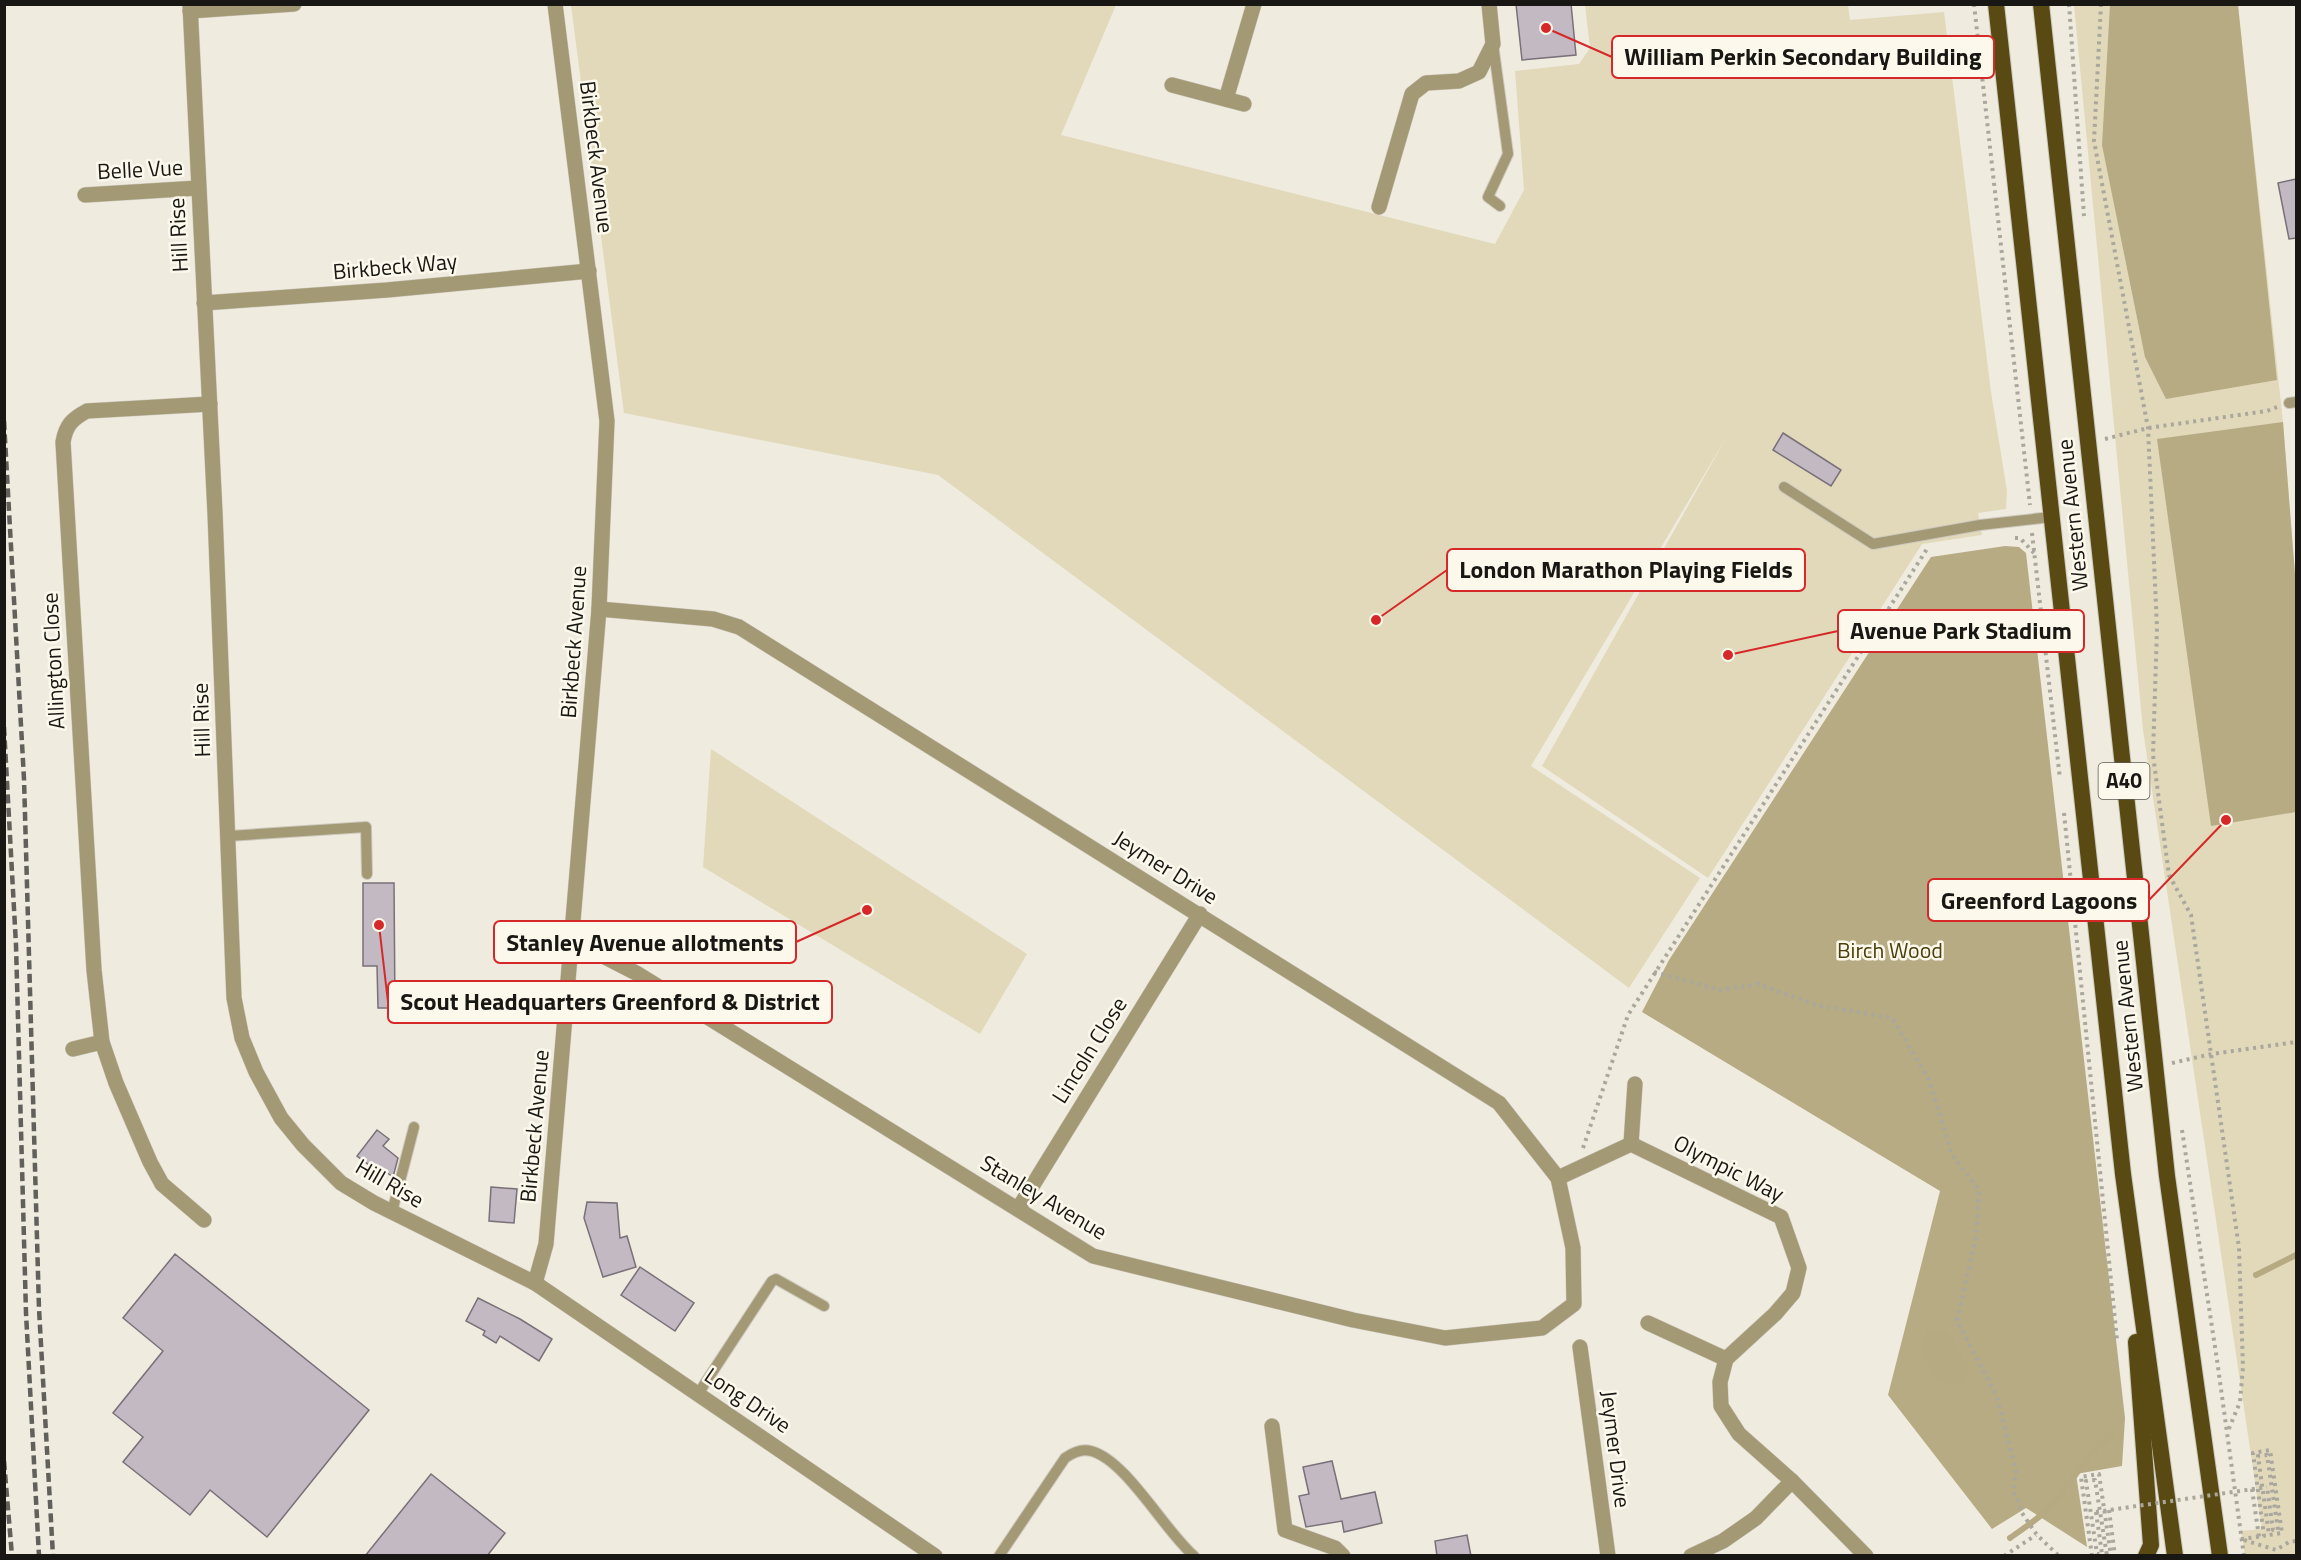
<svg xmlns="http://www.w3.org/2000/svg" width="2301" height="1560" font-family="'Titillium Web',sans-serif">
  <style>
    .green { fill: #e2d9bb }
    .forest { fill: #b7ab84 }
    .water { fill: #b6aa83 }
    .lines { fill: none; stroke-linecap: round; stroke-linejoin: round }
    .stream { stroke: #b6aa83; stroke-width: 6 }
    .building { fill: #c2b9c3; stroke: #797079; stroke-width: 1.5 }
    .service-casing { stroke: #cdc9be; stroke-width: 12 }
    .minor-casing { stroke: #cdc9be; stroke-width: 16 }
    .trunk-casing { stroke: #cdc9be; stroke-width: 18 }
    .path { stroke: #aaa79d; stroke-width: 4; stroke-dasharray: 3 4.5; stroke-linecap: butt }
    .service { stroke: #a49975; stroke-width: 10 }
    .minor { stroke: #a49975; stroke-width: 15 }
    .trunk { stroke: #584a12; stroke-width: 16 }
    .rail { stroke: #62605a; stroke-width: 4.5; stroke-dasharray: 9 4.5; stroke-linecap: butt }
    .path-bridge { stroke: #aaa79d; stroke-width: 4; stroke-dasharray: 3 4.5; stroke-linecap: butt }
    .labels { text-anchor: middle; stroke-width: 5; stroke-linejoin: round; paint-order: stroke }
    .shield { fill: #fcf9ec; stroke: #5c5b54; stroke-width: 1.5 }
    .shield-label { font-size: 21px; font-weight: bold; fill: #181713 }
    .street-label { font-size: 22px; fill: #181713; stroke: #fcf9ec }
    .park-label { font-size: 22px; fill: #4c3f0d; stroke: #fcf9ec }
    .leader { fill: none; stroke: #d62828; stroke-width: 2 }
    .callout-dot { fill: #d62828; stroke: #fcf9ec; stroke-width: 2 }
    .callout { fill: #fcf9ec; stroke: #d62828; stroke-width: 2 }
    .callout-label { font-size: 24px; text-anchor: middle; font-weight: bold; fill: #181713 }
  </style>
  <rect width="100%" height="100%" fill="#efebdf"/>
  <g class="green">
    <path d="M571 5H1116L1061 135 1495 244 1524 190 1515 71 1579 64 1590 48 1585 5H1848L1850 20 1944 12 1991 392 2007 491 2006 509 1978 513 1982 535 1922 544 1708 878 1542 766 1726 438 1531 766 1700 878 1629 988 938 475 624 413Z"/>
    <path d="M2074 5H2238L2283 422 2296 587V1555H2245L2241 1531 2262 1529 2143 730Z"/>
    <path d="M711 749 1027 954 980 1034 703 867Z"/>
  </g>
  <g class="forest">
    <path d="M2110 5H2238L2277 380 2166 399 2145 357 2102 145Z"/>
    <path d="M2283 422 2296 587V812L2211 826 2157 439Z"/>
    <path d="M2005 546 2019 547 2026 553 2125 1418 2122 1466 2076 1474 2087 1547 2026 1508 1992 1529 1888 1395 1940 1191 1642 1012 1669 960 1931 557Z"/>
  </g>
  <path class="water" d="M1947 1331 1969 1367 1962 1386 1939 1382 1921 1353 1926 1333Z"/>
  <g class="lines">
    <g class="stream">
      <path d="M2256 1275 2296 1255"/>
      <path d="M2010 1538C2025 1527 2042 1517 2054 1503 2074 1480 2087 1453 2111 1435"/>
    </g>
  </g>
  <g class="building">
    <path d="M1516 4H1571L1576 55 1522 60Z"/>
    <path d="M2296 179V238L2289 239 2278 183Z"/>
    <path d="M1783 433 1841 470 1831 486 1773 450Z"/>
    <path d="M363 883H394L395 1008H378L377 966H363Z"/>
    <path d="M377 1130 389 1139 383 1146 398 1158 393 1177 386 1172 384 1176 357 1156Z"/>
    <path d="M491 1187 517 1189 514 1223 489 1221Z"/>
    <path d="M587 1202 617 1203 620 1238 627 1236 636 1267 603 1277 584 1218Z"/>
    <path d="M175 1254 369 1410 267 1537 210 1490 190 1515 123 1462 143 1437 113 1413 163 1351 123 1318Z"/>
    <path d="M640 1267 694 1303 675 1331 621 1295Z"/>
    <path d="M478 1298 520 1319 552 1339 539 1361 500 1336 496 1343 483 1335 485 1331 466 1321Z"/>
    <path d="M1332 1461 1341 1499 1375 1492 1382 1523 1344 1532 1342 1521 1306 1527 1299 1496 1309 1494 1303 1467Z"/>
    <path d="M431 1474 505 1533 487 1556H365Z"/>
    <path d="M1467 1535 1471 1556H1437L1435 1541Z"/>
  </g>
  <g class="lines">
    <g class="service-casing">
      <g id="service">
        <path d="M1493 44 1508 154 1488 197 1500 206"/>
        <path d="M2289 403 2296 402"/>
        <path d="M1784 487 1873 544 1980 525 2051 517"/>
        <path d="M229 836 366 827 367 874"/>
        <path d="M392 1212 414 1127"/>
        <path d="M698 1394 772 1281 776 1279 824 1306"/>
        <path d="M999 1556 1065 1458C1072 1453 1081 1448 1091 1451 1126 1460 1164 1530 1194 1556"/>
      </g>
    </g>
    <g class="minor-casing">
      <g id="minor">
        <path d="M190 4 215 513 234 998 242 1038 256 1072 281 1118 303 1145 341 1183 374 1203 535 1283 935 1556"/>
        <path d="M190 11 294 4"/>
        <path d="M1172 85 1244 104"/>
        <path d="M1226 99 1254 4"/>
        <path d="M85 195 198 188"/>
        <path d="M1379 207 1412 94 1426 83 1459 81 1479 72 1493 44 1489 4"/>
        <path d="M204 303 387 290 589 271"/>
        <path d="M572 949 603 956 638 974 1093 1256 1353 1320 1445 1338 1542 1328 1574 1304 1573 1248 1558 1178 1499 1103 739 627 713 619 599 609"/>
        <path d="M73 1049 102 1042"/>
        <path d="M1631 1144 1635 1084"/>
        <path d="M1558 1178 1631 1144 1781 1217 1799 1268 1793 1293 1775 1314 1726 1359 1720 1382 1721 1406 1739 1434 1792 1481 1866 1556"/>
        <path d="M1018 1209 1200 914"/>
        <path d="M204 1220 162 1184 150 1162 116 1083 102 1042 94 970 63 442C66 425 72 419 87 411L210 404"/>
        <path d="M535 1283 546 1244 599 609 607 421 555 4"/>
        <path d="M1648 1323 1726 1359"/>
        <path d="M1580 1347 1608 1556"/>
        <path d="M1272 1426 1285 1530 1335 1548 1343 1556"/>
        <path d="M1691 1556 1723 1541 1756 1518 1792 1481"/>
      </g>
    </g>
    <g class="trunk-casing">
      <g id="trunk">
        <path d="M1996 4 2123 1174 2175 1556"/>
        <path d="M2041 4 2167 1176 2220 1556"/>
        <path d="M2136 1342 2151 1545 2146 1556"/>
      </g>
    </g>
    <g class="path">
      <path d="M1974 4 2030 505"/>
      <path d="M2069 4 2084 216"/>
      <path d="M2101 4 2094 141 2148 428 2157 628 2153 755 2169 875 2191 915 2239 1248 2243 1367 2240 1402 2228 1431"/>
      <path d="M2105 439 2148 428 2267 411 2277 407"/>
      <path d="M2032 533 2060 779"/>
      <path d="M2015 538H2020L2034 553"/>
      <path d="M2064 813 2117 1340"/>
      <path d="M1654 972 1720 990 1758 984 1816 1005 1892 1018 1929 1080 1952 1155 1979 1190 1976 1237 1957 1320 1997 1397 2016 1472 2013 1489 2022 1513 2037 1535 2059 1556"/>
      <path d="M2172 1063 2212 1054 2296 1042"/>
      <path d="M2182 1130 2217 1360 2244 1556"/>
      <path d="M1583 1148 1628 1015 1927 549"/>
      <path d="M2252 1489 2259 1537"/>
      <path d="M2109 1510 2115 1556"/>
      <path d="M2096 1512 2102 1554H2097L2086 1481 2095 1480 2107 1556"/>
      <path d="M2241 1539 2264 1536 2253 1453 2270 1450 2282 1533 2269 1535 2258 1456 2267 1455 2278 1530H2273L2267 1487"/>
      <path d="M2244 1540 2276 1550 2289 1542 2296 1541"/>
      <path d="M2004 1556 2036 1535"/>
      <path d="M2092 1556 2081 1477 2099 1474 2111 1556"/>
    </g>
    <use href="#service" class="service"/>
    <use href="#minor" class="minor"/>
    <use href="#trunk" class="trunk"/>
    <g class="rail">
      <path d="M4 421 24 779 39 1309 53 1556"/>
      <path d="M4 727 16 945 26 1313 39 1556"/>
      <path d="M4 1461 12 1556"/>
    </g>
    <path class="path-bridge" d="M2096 1512 2267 1487"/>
  </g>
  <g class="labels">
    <rect class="shield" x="2098.5" y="763" width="51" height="36" rx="4.5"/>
    <g class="shield-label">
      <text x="2124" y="788">A40</text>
    </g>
    <g class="street-label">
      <text transform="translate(597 157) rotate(83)" y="8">Birkbeck Avenue</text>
      <text transform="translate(140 169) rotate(-3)" y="8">Belle Vue</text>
      <text transform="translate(178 235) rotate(-93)" y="8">Hill Rise</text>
      <text transform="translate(395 266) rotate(-5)" y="8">Birkbeck Way</text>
      <text transform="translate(2072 515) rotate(-96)" y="8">Western Avenue</text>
      <text transform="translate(573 642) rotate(-86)" y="8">Birkbeck Avenue</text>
      <text transform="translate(53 661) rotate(-93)" y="8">Allington Close</text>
      <text transform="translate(201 720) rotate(-92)" y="8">Hill Rise</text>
      <text transform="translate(1166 867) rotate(32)" y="8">Jeymer Drive</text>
      <text transform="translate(2127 1016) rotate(-96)" y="8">Western Avenue</text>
      <text transform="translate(1089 1050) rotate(-58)" y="8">Lincoln Close</text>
      <text transform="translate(534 1126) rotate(-85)" y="8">Birkbeck Avenue</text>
      <text transform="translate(1729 1168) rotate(27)" y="8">Olympic Way</text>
      <text transform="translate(390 1183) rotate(30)" y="8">Hill Rise</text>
      <text transform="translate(1044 1197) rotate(31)" y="8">Stanley Avenue</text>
      <text transform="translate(748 1400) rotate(34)" y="8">Long Drive</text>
      <text transform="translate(1616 1449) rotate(83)" y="8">Jeymer Drive</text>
    </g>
    <g class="park-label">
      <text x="1890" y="958">Birch Wood</text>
    </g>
  </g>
  <path class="leader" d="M1546 28L1612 57M1376 620L1447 570M1728 655L1838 631M2226 820L2149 900M867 910L796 942M379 925L388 1002"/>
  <g class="callout-dot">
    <circle cx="1546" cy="28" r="6"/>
    <circle cx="1376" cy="620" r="6"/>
    <circle cx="1728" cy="655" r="6"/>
    <circle cx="2226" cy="820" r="6"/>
    <circle cx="867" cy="910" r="6"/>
    <circle cx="379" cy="925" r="6"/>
  </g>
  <g class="callout">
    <rect x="1612" y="36" width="382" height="42" rx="6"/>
    <rect x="1447" y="549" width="358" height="42" rx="6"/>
    <rect x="1838" y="610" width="246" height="42" rx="6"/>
    <rect x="1928" y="879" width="221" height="42" rx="6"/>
    <rect x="494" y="921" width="302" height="42" rx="6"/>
    <rect x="388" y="981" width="444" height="42" rx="6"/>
  </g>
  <g class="callout-label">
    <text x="1803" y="65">William Perkin Secondary Building</text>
    <text x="1626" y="578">London Marathon Playing Fields</text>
    <text x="1961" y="639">Avenue Park Stadium</text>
    <text x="2039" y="909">Greenford Lagoons</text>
    <text x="645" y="951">Stanley Avenue allotments</text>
    <text x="610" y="1010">Scout Headquarters Greenford &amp; District</text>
  </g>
  <rect width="2301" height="1560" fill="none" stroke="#181713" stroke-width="12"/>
</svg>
